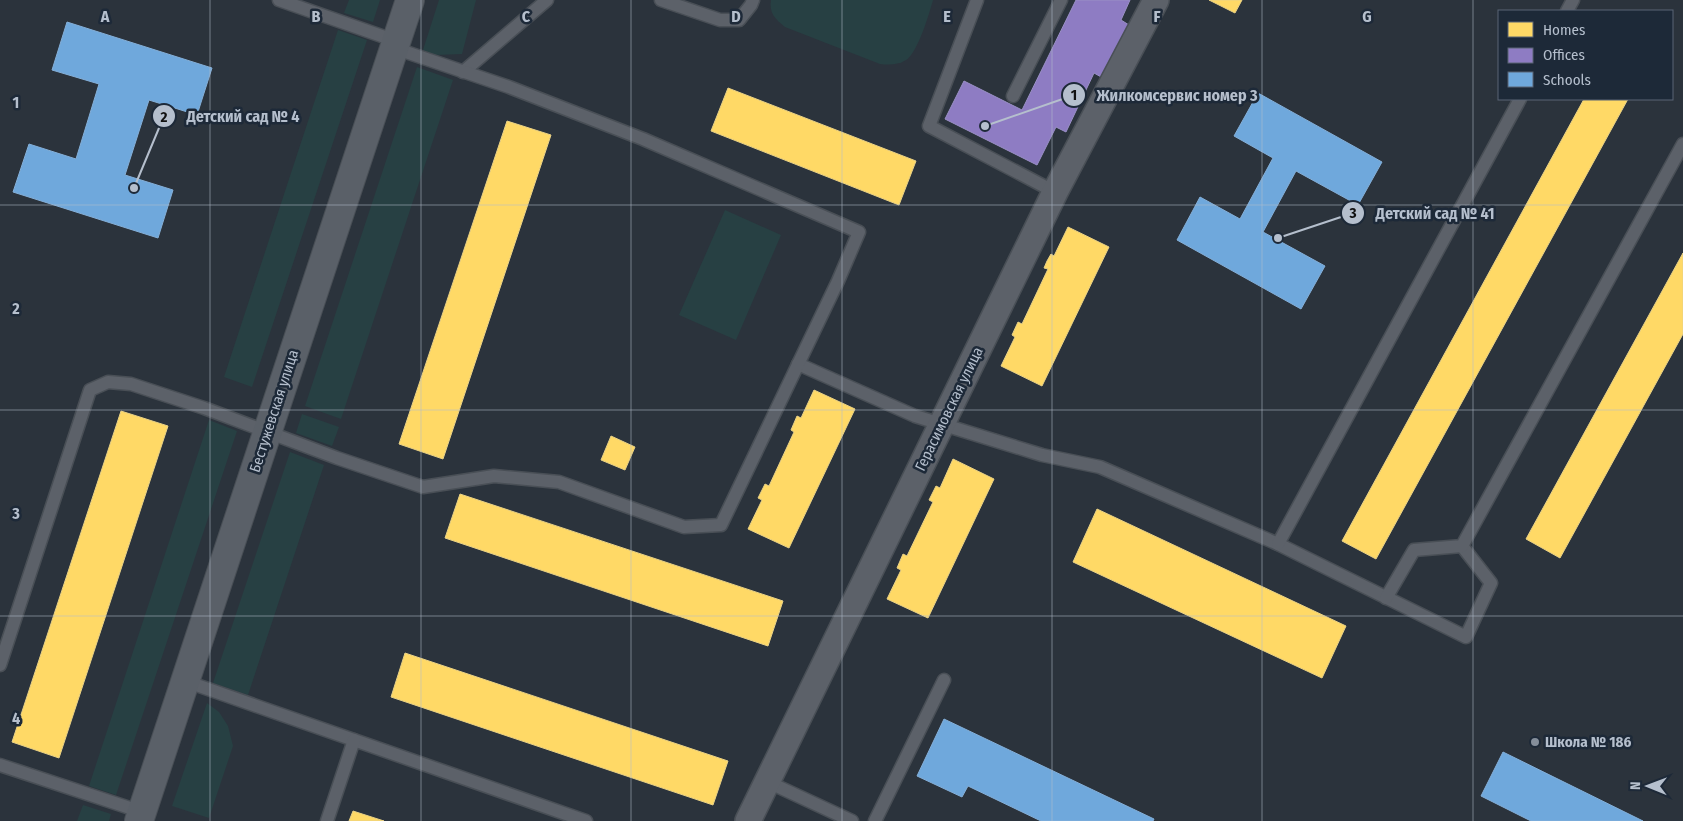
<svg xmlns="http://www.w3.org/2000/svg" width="1683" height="821" font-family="'Fira Sans Condensed',sans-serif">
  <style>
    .green { fill: #274043 }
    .homes { fill: #ffd966; stroke: #e9d185 }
    .offices { fill: #8e7cc3; stroke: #9a90c6 }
    .schools { fill: #6fa8dc; stroke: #84afd8 }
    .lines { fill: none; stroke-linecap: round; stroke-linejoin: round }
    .lane-casing { stroke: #494f56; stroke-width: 15 }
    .street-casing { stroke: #494f56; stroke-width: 28 }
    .secondary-casing { stroke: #494f56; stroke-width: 30 }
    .lane { stroke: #5c6169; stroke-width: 12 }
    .street { stroke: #5c6169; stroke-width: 25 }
    .secondary { stroke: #5a6068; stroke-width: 28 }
    .grid { fill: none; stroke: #b5bfcd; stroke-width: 1; stroke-opacity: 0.55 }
    .poi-dot { fill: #858e9a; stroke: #1d2938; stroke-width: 2 }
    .labels { text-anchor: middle; stroke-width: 5; stroke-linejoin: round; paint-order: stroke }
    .street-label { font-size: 15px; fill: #b5bfcd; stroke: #1d2938 }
    .poi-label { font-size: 15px; font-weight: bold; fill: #b5bfcd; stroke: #1d2938; text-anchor: start }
    .grid-label { font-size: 16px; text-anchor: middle; font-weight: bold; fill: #b5bfcd; stroke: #1d2938; stroke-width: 5; stroke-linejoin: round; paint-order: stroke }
    .leader { fill: none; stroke: #b5bfcd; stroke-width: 2 }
    .callout-dot { fill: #b5bfcd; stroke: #1d2938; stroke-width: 2 }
    .mark-label { font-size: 15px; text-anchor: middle; font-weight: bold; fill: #111 }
    .callout-label { font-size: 16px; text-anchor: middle; font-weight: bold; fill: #b5bfcd; stroke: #1d2938; stroke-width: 5; stroke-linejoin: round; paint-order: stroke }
  </style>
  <rect width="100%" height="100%" fill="#2b333c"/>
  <g class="green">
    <path d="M349 0H380L373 22 344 13Z"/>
    <path d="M439 0H476L462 54 435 55 423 50Z"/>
    <path d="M771 0H933C929 14 918 52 906 60 898 65 889 65 880 64L785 27C775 19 769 13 771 0Z"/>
    <path d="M338 30 367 40 252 387 224 377Z"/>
    <path d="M417 67 453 80 341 419 305 406Z"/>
    <path d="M725 210 781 235 736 340 679 315Z"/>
    <path d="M302 414 339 427 332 446 296 433Z"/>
    <path d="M209 420 237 431 116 795 89 786Z"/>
    <path d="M290 452 324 465 248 695 213 683Z"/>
    <path d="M207 703 219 712 228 726 233 746 209 818 172 806Z"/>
    <path d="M83 805 111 814 109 821H77Z"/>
  </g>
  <g class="homes">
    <path d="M1209 0H1242L1235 13Z"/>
    <path d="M728 88 916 161 899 205 711 131Z"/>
    <path d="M1584 99H1628L1376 559 1342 541Z"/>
    <path d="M507 121 551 135 443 459 399 444Z"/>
    <path d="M1068 227 1109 247 1042 386 1001 366 1015 337 1012 335 1018 322 1022 324 1048 269 1044 268 1047 261 1051 254 1054 256Z"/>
    <path d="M1683 253V334L1560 558 1526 539Z"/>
    <path d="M814 390 855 409 789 548 748 529 762 500 758 498 765 484 769 486 794 432 791 430 797 416 801 418Z"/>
    <path d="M121 411 168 426 59 758 12 742Z"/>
    <path d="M611 436 635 447 625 470 601 460Z"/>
    <path d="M953 459 994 479 928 618 887 599 901 570 897 568 903 554 907 556 933 502 929 500 936 486 940 488Z"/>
    <path d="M460 494 783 601 768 646 445 538Z"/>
    <path d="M1097 509 1346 626 1322 678 1073 562Z"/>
    <path d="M405 653 728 761 713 805 391 697Z"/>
    <path d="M353 811 384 821H349Z"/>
  </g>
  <path class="offices" d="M1076 0H1130L1121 20 1129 25 1103 78 1094 73 1066 132 1056 127 1037 165 945 119 964 81 1022 110Z"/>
  <g class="schools">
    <path d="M67 22 212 68 197 115 149 100 125 175 173 190 158 238 13 192 29 144 76 159 99 84 52 70Z"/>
    <path d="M1258 93 1382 162 1358 205 1296 171 1263 232 1325 266 1301 309 1177 240 1200 197 1240 219 1273 158 1234 136Z"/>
    <path d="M944 719 1154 819 1153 821H1041L968 786 962 797 917 776Z"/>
    <path d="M1503 752 1643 821H1531L1481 796Z"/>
  </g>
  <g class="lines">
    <g class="lane-casing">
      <g id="lane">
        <path d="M279 0 396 41"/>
        <path d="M661 0 720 20H739L751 5 753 0"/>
        <path d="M977 0 929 126 1055 192"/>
        <path d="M1567 11 1573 0"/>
        <path d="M463 72 547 0"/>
        <path d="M1013 96 1061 0"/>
        <path d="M798 364 915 416 1042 455 1100 467 1278 544 1466 637 1491 583 1462 546"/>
        <path d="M1278 544 1520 99"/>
        <path d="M1386 598 1414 550 1462 546 1683 144"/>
        <path d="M0 665 90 390 108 382 131 384 204 408 337 458 423 487 494 476 559 482 684 527 721 525 838 281 859 232 643 139 509 87 394 48"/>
        <path d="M185 681 586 821"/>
        <path d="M0 765 142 812"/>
        <path d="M768 782 852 821"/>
        <path d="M327 821 354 740"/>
        <path d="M875 821 944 680"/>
      </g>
    </g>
    <g class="street-casing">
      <path id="street" d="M748 821 1055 192 1156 0"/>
    </g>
    <g class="secondary-casing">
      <path id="secondary" d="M139 821 410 0"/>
    </g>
    <use href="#lane" class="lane"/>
    <use href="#street" class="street"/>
    <use href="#secondary" class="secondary"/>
  </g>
  <path class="grid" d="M210 0V821M421 0V821M631 0V821M842 0V821M1052 0V821M1262 0V821M1473 0V821M0 205H1683M0 410H1683M0 616H1683"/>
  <circle class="poi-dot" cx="1535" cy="742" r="5"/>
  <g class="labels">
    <g class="street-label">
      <text transform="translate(949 409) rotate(-64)" y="5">Герасимовская улица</text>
      <text transform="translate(274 411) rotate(-72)" y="5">Бестужевская улица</text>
    </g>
    <g class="poi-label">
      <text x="1545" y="747">Школа № 186</text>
    </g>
  </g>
  <g class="grid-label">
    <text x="105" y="22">A</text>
    <text x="316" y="22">B</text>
    <text x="526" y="22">C</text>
    <text x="736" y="22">D</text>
    <text x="947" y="22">E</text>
    <text x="1157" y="22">F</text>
    <text x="1367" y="22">G</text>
    <text x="16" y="108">1</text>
    <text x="16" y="314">2</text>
    <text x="16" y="519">3</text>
    <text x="16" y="724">4</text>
  </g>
  <path class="leader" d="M985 126L1074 95M134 188L164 116M1278 238L1353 213"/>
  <g class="callout-dot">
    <circle cx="985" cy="126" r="5"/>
    <circle cx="134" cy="188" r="5"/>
    <circle cx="1278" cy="238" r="5"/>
    <circle cx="1074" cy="95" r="12"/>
    <circle cx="164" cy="116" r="12"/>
    <circle cx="1353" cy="213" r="12"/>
  </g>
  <g class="mark-label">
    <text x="1074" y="100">1</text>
    <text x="164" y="122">2</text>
    <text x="1353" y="218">3</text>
  </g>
  <g class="callout-label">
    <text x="1177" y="101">Жилкомсервис номер 3</text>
    <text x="243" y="122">Детский сад № 4</text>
    <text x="1435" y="219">Детский сад № 41</text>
  </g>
  <rect x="1498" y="10" width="175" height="90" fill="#1d2938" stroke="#5a6574"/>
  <rect x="1508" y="22" width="25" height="15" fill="#ffd966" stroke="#5a6574"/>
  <text x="1543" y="35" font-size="15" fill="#b5bfcd">Homes</text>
  <rect x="1508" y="48" width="25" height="15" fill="#8e7cc3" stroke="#5a6574"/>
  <text x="1543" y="60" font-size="15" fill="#b5bfcd">Offices</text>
  <rect x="1508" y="72" width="25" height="15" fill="#6fa8dc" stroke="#5a6574"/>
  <text x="1543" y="85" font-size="15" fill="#b5bfcd">Schools</text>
  <g transform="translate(1648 786) rotate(271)" stroke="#1d2938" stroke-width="4" paint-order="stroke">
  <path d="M0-4L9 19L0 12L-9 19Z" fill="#b5bfcd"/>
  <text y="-8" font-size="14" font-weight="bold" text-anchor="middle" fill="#b5bfcd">N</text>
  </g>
</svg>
